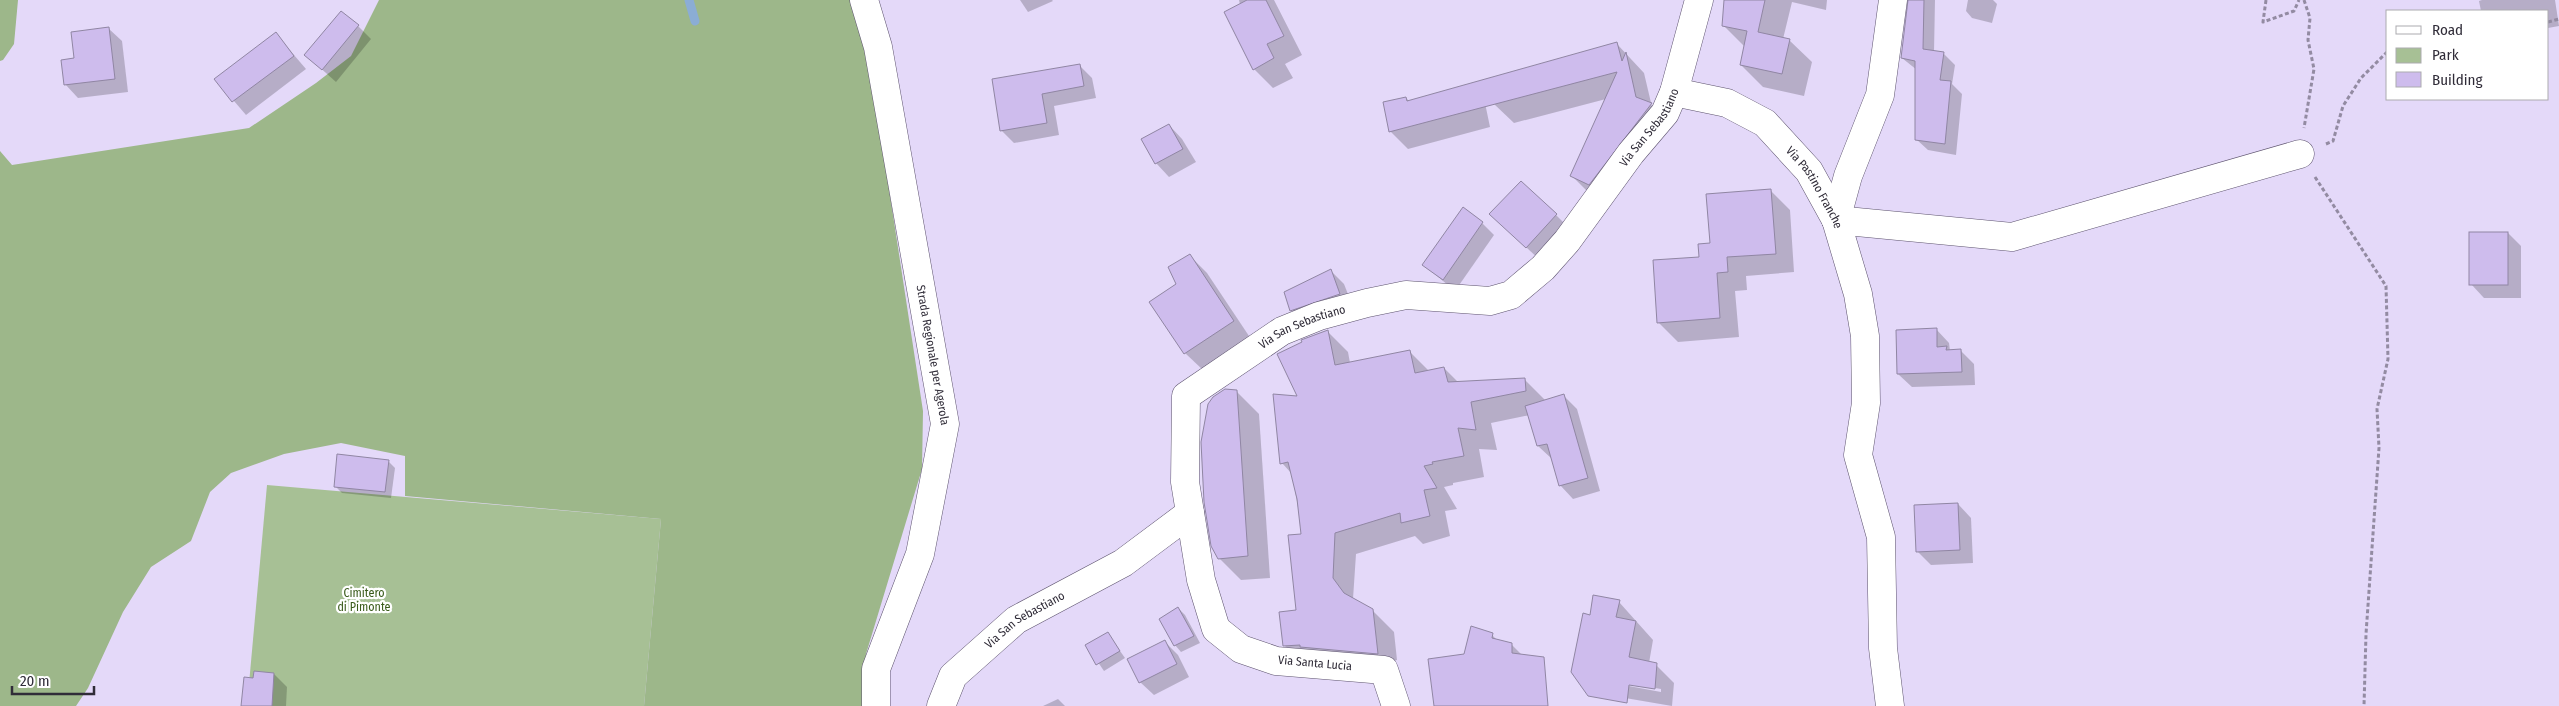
<svg xmlns="http://www.w3.org/2000/svg" width="2559" height="706" font-family="'Fira Sans Condensed',sans-serif">
  <style>
    .green { fill: #a7c095 }
    .forest { fill: #9db78a }
    .shadow { fill: #0003; fill-rule: evenodd }
    .lines { fill: none; stroke-linecap: round; stroke-linejoin: round }
    .stream { stroke: #8badd5; stroke-width: 9 }
    .building { fill: #cebced; stroke: #9086a3 }
    .minor-casing { stroke: #5d536e; stroke-width: 29 }
    .major-casing { stroke: #5d536e; stroke-width: 29 }
    .path { stroke: #938ba2; stroke-width: 3; stroke-dasharray: 4 2.5; stroke-linecap: butt }
    .minor { stroke: #fff; stroke-width: 28 }
    .major { stroke: #fff; stroke-width: 28 }
    .labels { text-anchor: middle; stroke-width: 4.5; stroke-linejoin: round; paint-order: stroke }
    .street-label { font-size: 12px; fill: #302c38; stroke: #fff }
    .park-label { font-size: 12px; fill: #3a5b1b; stroke: #fff }
  </style>
  <rect width="100%" height="100%" fill="#e4d9f9"/>
  <path class="green" d="M267 485 661 519 644 706H247Z"/>
  <g class="forest">
    <path d="M0 0H18L14 44 3 60 0 61Z"/>
    <path d="M379 0H850L867 45 923 411 922 469 866 654 863 706H644L661 519 405 496V456L341 443 284 454 231 473 210 492 191 541 151 567 123 612 88 688 76 706H0V151L12 165 249 128 316 83 351 56Z"/>
  </g>
  <g class="shadow">
    <path d="M1020 0H1052L1053 1 1028 12Z"/>
    <path d="M1239 0H1274L1302 55 1285 64 1293 78 1273 88 1254 69Z"/>
    <path d="M1725 0H1827L1826 10 1792 2 1783 39 1789 40 1812 62 1804 96 1763 87 1741 65 1745 47 1723 25Z"/>
    <path d="M1909 0H1935L1934 52 1943 53 1955 65 1952 84 1962 94 1956 155 1928 150 1916 139 1917 70 1902 58Z"/>
    <path d="M1968 0H1993L1997 4 1992 23 1972 18 1966 11Z"/>
    <path d="M2482 0H2555L2559 26 2548 28V11H2481L2479 1Z"/>
    <path d="M358 26 371 39 336 82 306 55Z"/>
    <path d="M108 28 122 41 128 92 78 98 65 84Z"/>
    <path d="M276 34 306 69 246 115 216 80Z"/>
    <path d="M1617 44 1644 73 1652 107 1591 195 1572 176 1606 99 1514 123 1494 104Z"/>
    <path d="M1079 65 1092 78 1096 98 1054 106 1059 135 1014 143 1001 130 993 80Z"/>
    <path d="M1406 98 1409 101 1485 103 1490 127 1408 149 1390 131Z"/>
    <path d="M1169 125 1182 139 1196 162 1169 177 1156 163 1143 140Z"/>
    <path d="M1771 191 1790 210 1794 272 1746 276 1747 290 1735 291 1739 337 1678 342 1658 322 1711 244Z"/>
    <path d="M1556 215 1569 228 1540 260 1504 227Z"/>
    <path d="M1482 223 1494 235 1455 291 1424 265Z"/>
    <path d="M2508 233 2521 246V298H2484L2471 284Z"/>
    <path d="M1190 256 1207 273 1251 339 1203 370 1185 353 1177 284Z"/>
    <path d="M1331 271 1344 284 1353 307 1305 323 1292 310Z"/>
    <path d="M1936 329 1949 343 1950 351H1961L1974 364 1975 385 1912 387 1898 374Z"/>
    <path d="M1327 331 1348 352 1350 363 1410 352 1429 371 1444 368 1458 382 1524 379 1546 401 1564 396 1577 409 1600 491 1573 499 1560 485 1552 459 1538 446 1530 415 1491 423 1497 450 1479 449 1484 477 1453 483V485L1444 487 1457 509 1445 511 1450 536 1423 544 1415 536 1356 554 1353 599 1372 610 1394 632 1397 660 1385 663 1305 666 1284 645 1298 611 1303 535 1292 474 1282 463 1299 398Z"/>
    <path d="M1236 391 1259 414 1270 578 1241 580 1219 558Z"/>
    <path d="M388 461 395 468 391 498 342 493 335 486Z"/>
    <path d="M1958 504 1971 518 1973 563 1931 565 1918 552Z"/>
    <path d="M1619 602 1653 640 1649 663 1656 665 1674 683 1672 706 1590 692 1572 674 1584 615 1591 616ZM1591 677 1661 689V692L1591 679Z"/>
    <path d="M1178 608 1185 615 1200 643 1181 652 1175 645Z"/>
    <path d="M1108 634 1125 658 1104 671 1087 646Z"/>
    <path d="M1492 635 1499 642 1511 644 1522 655 1536 706H1435L1465 655Z"/>
    <path d="M1164 641 1178 655 1189 677 1154 695 1140 682Z"/>
    <path d="M274 674 287 687 286 706H242L254 679Z"/>
    <path d="M1058 699 1065 706H1043Z"/>
  </g>
  <g class="lines">
    <path class="stream" d="M689 0 695 21"/>
  </g>
  <g class="building">
    <path d="M1247 0H1266L1284 36 1267 44 1274 58 1253 70 1224 12Z"/>
    <path d="M1724 0H1765L1758 32 1790 39 1782 74 1740 65 1747 31 1722 26Z"/>
    <path d="M1908 0H1924L1923 49 1944 52 1940 80 1951 81 1945 144 1915 140V61L1901 58Z"/>
    <path d="M341 11 359 25 322 70 304 55Z"/>
    <path d="M109 27 115 79 64 85 61 60 74 58 71 32Z"/>
    <path d="M276 32 294 56 232 102 214 79Z"/>
    <path d="M1617 42 1622 61 1626 52 1636 97 1652 103 1589 185 1570 176 1617 72 1389 132 1383 102 1406 97 1407 101Z"/>
    <path d="M1080 64 1084 86 1042 94 1047 123 1000 131 992 79Z"/>
    <path d="M1169 124 1183 149 1155 164 1141 139Z"/>
    <path d="M1521 181 1557 214 1526 248 1489 214Z"/>
    <path d="M1771 189 1776 254 1727 257 1728 272 1717 273 1720 318 1657 323 1653 260 1699 257 1698 244 1710 243 1706 194Z"/>
    <path d="M1463 207 1483 222 1443 280 1422 265Z"/>
    <rect x="2469" y="232" width="39" height="53"/>
    <path d="M1190 254 1234 321 1184 354 1149 302 1176 284 1168 267Z"/>
    <path d="M1331 269 1340 294 1290 311 1284 292Z"/>
    <path d="M1937 328V347L1947 346 1946 350 1961 349 1962 372 1897 374 1896 330Z"/>
    <path d="M1328 330 1335 365 1410 350 1415 373 1444 367 1448 382 1525 378 1526 391 1471 402 1476 430 1458 428 1464 456 1432 462 1433 464 1424 466 1437 488 1424 490 1430 516 1401 523 1400 513 1335 533 1333 578 1344 593 1373 609 1378 654 1300 647V645L1283 646 1279 612 1296 610 1288 535 1301 534 1297 499 1288 462 1280 464 1273 394 1297 396 1277 354 1302 342 1301 340Z"/>
    <path d="M1225 389 1237 390 1248 556 1218 559 1211 546 1204 502 1201 442 1208 404 1213 397Z"/>
    <path d="M1564 394 1588 478 1559 486 1547 444 1537 446 1525 406Z"/>
    <path d="M337 454 389 460 385 492 334 487Z"/>
    <path d="M1958 503 1960 550 1916 552 1914 505Z"/>
    <path d="M1593 595 1620 600 1616 617 1636 621 1629 657 1657 663 1655 689 1629 685 1627 703 1588 696 1571 672 1583 613 1590 615Z"/>
    <path d="M1178 607 1194 636 1174 646 1159 619Z"/>
    <path d="M1471 626 1493 633 1492 638 1512 643V653L1544 657 1548 706H1434L1428 659 1464 654Z"/>
    <path d="M1108 632 1120 651 1096 665 1085 645Z"/>
    <path d="M1165 640 1177 664 1139 683 1127 659Z"/>
    <path d="M254 671 274 673 272 706H241L244 677 253 678Z"/>
  </g>
  <g class="lines">
    <g class="minor-casing">
      <g id="minor">
        <path id="s1" d="M1674 92 1727 103 1765 123 1809 171 1836 220 1858 294 1865 336 1866 403 1858 455 1881 537 1883 648 1890 706"/>
        <path d="M1836 220 2012 237 2300 154"/>
        <path d="M1836 220 1848 176 1880 95 1893 0"/>
        <path id="s2" d="M941 706 953 676 1016 620 1123 563 1190 513"/>
        <path id="s3" d="M1396 706 1384 670 1276 661 1241 649 1216 629 1201 580 1185 482 1186 396 1282 331 1319 316 1367 303 1406 295 1490 301 1511 295 1543 268 1567 241 1631 153 1665 113 1674 92 1699 0"/>
      </g>
    </g>
    <g class="major-casing">
      <g id="major">
        <path id="s4" d="M864 0 878 47 945 424 920 554 876 669V706"/>
      </g>
    </g>
    <g class="path">
      <path d="M2266 0 2263 22 2294 11 2299 0"/>
      <path d="M2304 0 2310 18 2308 40 2314 69 2304 128"/>
      <path d="M2548 22 2559 19"/>
      <path d="M2326 144 2333 141 2343 106 2361 78 2388 51"/>
      <path d="M2315 177 2386 286 2388 359 2377 409 2379 448 2366 634 2364 706"/>
    </g>
    <use href="#minor" class="minor"/>
    <use href="#major" class="major"/>
  </g>
  <g class="labels">
    <g class="street-label">
      <text dy="4" stroke="none"><textPath href="#s3" startOffset="1022">Via San Sebastiano</textPath></text>
      <text dy="4" stroke="none"><textPath href="#s1" startOffset="179">Via Pastino Franche</textPath></text>
      <text dy="4" stroke="none"><textPath href="#s3" startOffset="588">Via San Sebastiano</textPath></text>
      <text dy="4" stroke="none"><textPath href="#s4" startOffset="362">Strada Regionale per Agerola</textPath></text>
      <text dy="4" stroke="none"><textPath href="#s2" startOffset="124">Via San Sebastiano</textPath></text>
      <text transform="translate(1315 663) rotate(5)" y="4">Via Santa Lucia</text>
    </g>
    <g class="park-label">
      <text x="364" y="597">Cimitero<tspan x="364" dy="14">di Pimonte</tspan></text>
    </g>
  </g>
  <rect x="2386" y="10" width="162" height="90" fill="#ffffff" stroke="#acabaf"/>
  <rect x="2396" y="26" width="25" height="8" fill="#ffffff" stroke="#acabaf"/>
  <text x="2432" y="35" font-size="15" fill="#302c38">Road</text>
  <rect x="2396" y="48" width="25" height="15" fill="#a7c095" stroke="#acabaf"/>
  <text x="2432" y="60" font-size="15" fill="#302c38">Park</text>
  <rect x="2396" y="72" width="25" height="15" fill="#cebced" stroke="#acabaf"/>
  <text x="2432" y="85" font-size="15" fill="#302c38">Building</text>
  <path d="M12 686v8h82v-8" fill="none" stroke="#302c38" stroke-width="2.5"/>
  <text x="20" y="686" font-size="15" fill="#302c38" stroke="#ffffff" stroke-width="4" paint-order="stroke">20 m</text>
</svg>
